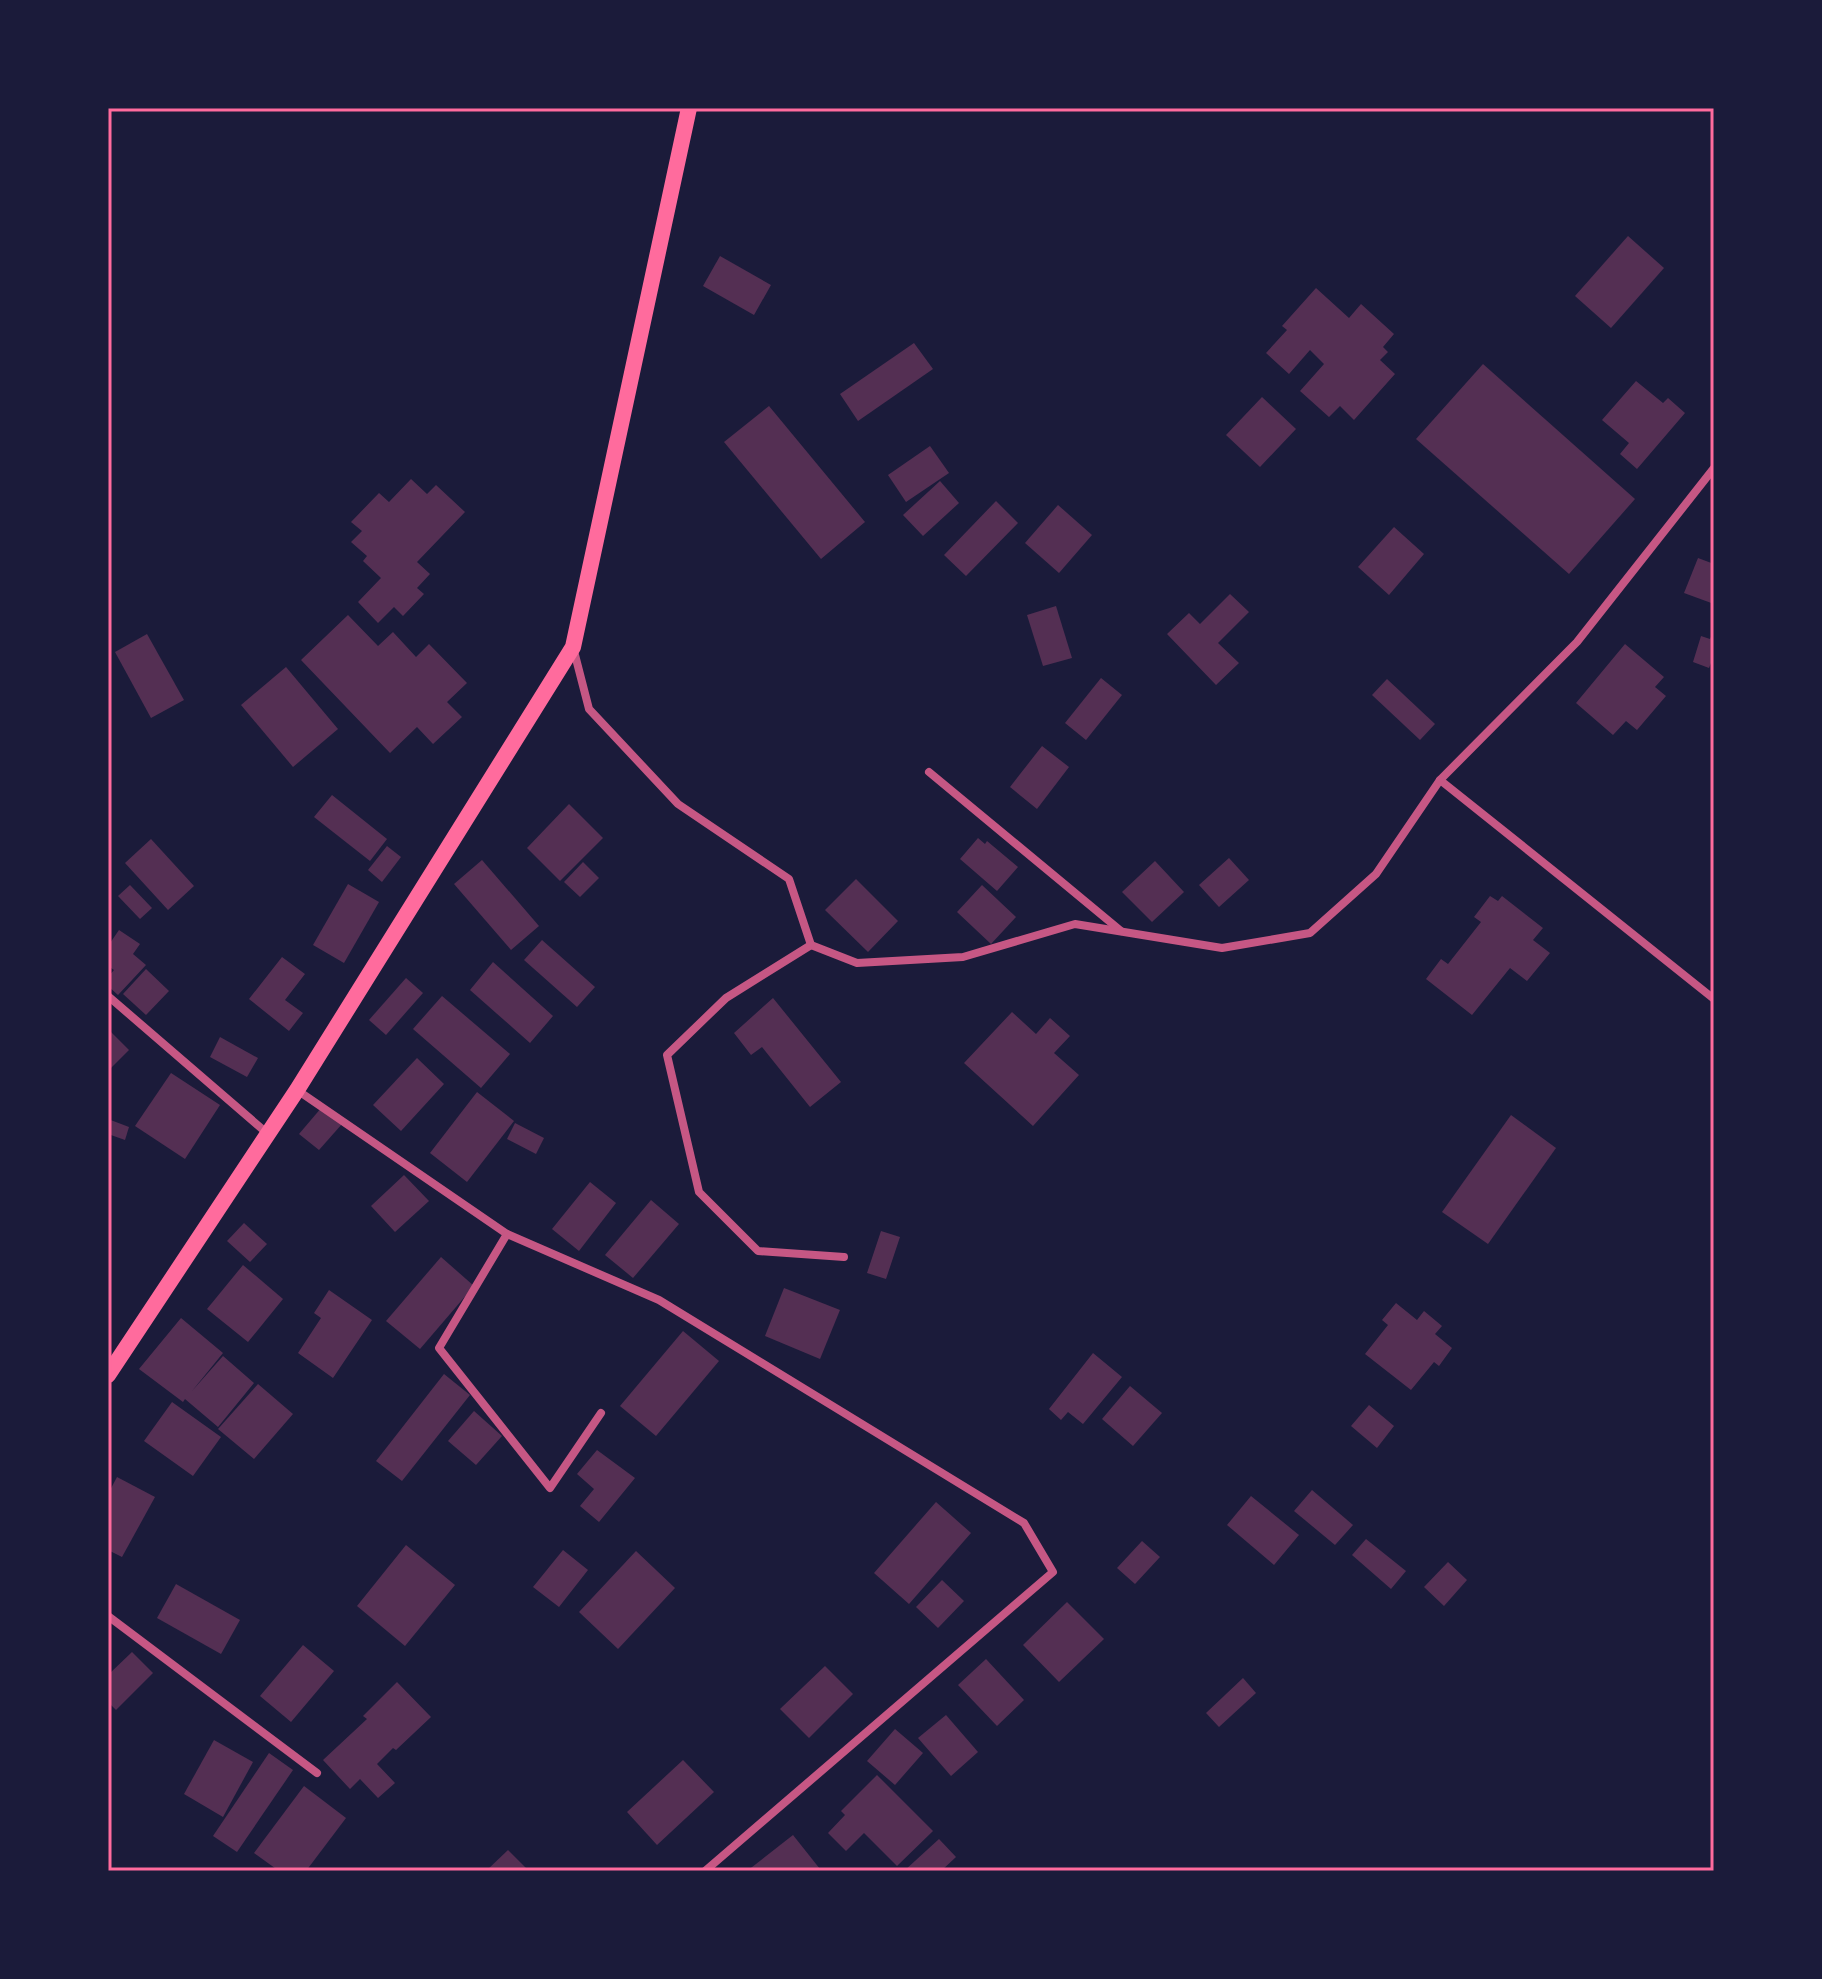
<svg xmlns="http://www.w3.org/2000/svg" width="1822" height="1979" font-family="'DejaVu Sans',sans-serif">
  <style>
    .building { fill: #542f53 }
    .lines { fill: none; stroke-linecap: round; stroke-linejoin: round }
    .minor { stroke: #c65784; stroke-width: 8 }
    .secondary { stroke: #ff6b9d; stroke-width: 16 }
    .neatline { fill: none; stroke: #ff6b9d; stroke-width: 3 }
  </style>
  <rect width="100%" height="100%" fill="#1b1b3a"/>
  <g class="building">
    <path d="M1628 236 1664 268 1611 328 1575 296Z"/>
    <path d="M720 256 771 285 754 315 703 286Z"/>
    <path d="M1316 288 1349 318 1361 304 1394 334 1383 347 1388 352 1380 360 1395 374 1354 420 1340 406 1329 417 1300 391 1324 364 1310 350 1289 374 1266 353 1287 330 1282 326Z"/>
    <path d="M914 343 933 369 858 421 840 394Z"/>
    <path d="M1483 364 1635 499 1569 574 1416 439Z"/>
    <path d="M1636 381 1663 403 1668 398 1685 413 1637 469 1620 454 1629 443 1602 420Z"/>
    <path d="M1262 397 1296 429 1260 467 1226 435Z"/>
    <path d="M769 406 865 522 821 559 724 442Z"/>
    <path d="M930 446 949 473 906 502 888 475Z"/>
    <path d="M411 479 427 494 436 485 465 512 417 562 430 574 417 588 424 594 403 616 394 607 378 623 358 602 381 578 363 561 367 556 351 542 362 531 351 522 379 493 389 502Z"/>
    <path d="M940 481 959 503 923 536 903 515Z"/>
    <path d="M996 501 1018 523 966 576 944 555Z"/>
    <path d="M1058 505 1092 535 1059 573 1025 543Z"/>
    <path d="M1394 527 1424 554 1389 595 1358 567Z"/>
    <path d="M1698 558 1714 564V604L1684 593Z"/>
    <path d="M1230 594 1249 612 1218 643 1239 663 1216 685 1167 634 1189 613 1200 624Z"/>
    <path d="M1056 606 1072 658 1043 666 1027 615Z"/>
    <path d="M348 615 378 646 393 632 416 657 429 644 467 683 447 702 462 717 433 744 417 727 390 753 301 660Z"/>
    <path d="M1714 630V664L1711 663 1709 668 1693 662 1701 636 1710 639Z"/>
    <path d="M147 634 184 700 151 718 115 652Z"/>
    <path d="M1625 644 1664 677 1655 687 1666 696 1637 730 1626 721 1613 735 1576 703Z"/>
    <path d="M286 667 338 729 293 767 241 705Z"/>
    <path d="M1101 678 1122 695 1086 740 1065 723Z"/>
    <path d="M1387 679 1435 724 1420 740 1372 695Z"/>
    <path d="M1042 746 1069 767 1037 809 1010 787Z"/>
    <path d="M332 795 387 839 370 861 314 817Z"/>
    <path d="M569 804 603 838 560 881 527 848Z"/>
    <path d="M978 838 985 844 987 841 1018 867 997 891 960 859Z"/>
    <path d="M151 839 194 886 168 910 125 863Z"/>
    <path d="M387 846 401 857 382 882 368 870Z"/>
    <path d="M1229 858 1249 880 1219 907 1199 885Z"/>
    <path d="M482 860 539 926 511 950 454 884Z"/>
    <path d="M1155 861 1184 892 1152 922 1122 892Z"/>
    <path d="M583 862 599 878 580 897 564 882Z"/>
    <path d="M856 879 898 921 868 952 825 910Z"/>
    <path d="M348 884 379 902 344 963 313 945Z"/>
    <path d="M130 885 152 908 140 919 118 896Z"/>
    <path d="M982 885 1016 917 991 944 957 912Z"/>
    <path d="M1490 896 1498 901 1502 896 1543 928 1533 940 1550 953 1527 981 1510 968 1472 1015 1426 979 1441 959 1448 964 1481 922 1474 917Z"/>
    <path d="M119 930 140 944 133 954 146 965 118 995 108 986V977L114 970 108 966V946Z"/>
    <path d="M542 940 595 987 577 1007 524 960Z"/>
    <path d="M282 957 305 974 285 1000 303 1013 289 1031 249 999Z"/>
    <path d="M493 962 553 1016 530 1043 470 990Z"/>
    <path d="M146 969 169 991 146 1015 123 994Z"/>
    <path d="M406 978 423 993 386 1035 369 1020Z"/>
    <path d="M442 996 510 1054 481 1088 413 1029Z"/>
    <path d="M773 998 841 1082 810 1107 762 1047 751 1055 734 1033Z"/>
    <path d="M1012 1012 1036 1034 1050 1018 1070 1036 1054 1053 1079 1075 1033 1126 964 1063Z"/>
    <path d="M108 1029 129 1050 108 1071Z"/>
    <path d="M220 1037 258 1058 247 1077 210 1057Z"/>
    <path d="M417 1058 444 1084 401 1131 373 1105Z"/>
    <path d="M171 1073 220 1105 185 1159 135 1126Z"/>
    <path d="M477 1092 514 1121 467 1182 430 1153Z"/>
    <path d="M322 1107 342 1124 319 1150 299 1134Z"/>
    <path d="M1511 1115 1556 1148 1488 1244 1442 1212Z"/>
    <path d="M108 1119 129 1127 125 1140 108 1134Z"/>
    <path d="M515 1123 544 1138 536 1154 507 1139Z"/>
    <path d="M404 1175 429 1201 395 1232 371 1206Z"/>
    <path d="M590 1182 616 1203 579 1251 552 1229Z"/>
    <path d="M651 1200 679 1224 633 1278 605 1255Z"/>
    <path d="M244 1223 267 1244 250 1262 227 1241Z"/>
    <path d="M881 1231 900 1237 886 1279 867 1273Z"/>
    <path d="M441 1257 474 1286 420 1349 386 1321Z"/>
    <path d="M243 1265 283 1299 248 1342 207 1309Z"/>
    <path d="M784 1288 840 1310 820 1359 765 1336Z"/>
    <path d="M329 1290 372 1320 333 1378 298 1353 321 1318 314 1313Z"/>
    <path d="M1396 1303 1417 1320 1424 1311 1442 1326 1435 1334 1452 1348 1439 1366 1434 1362 1411 1390 1365 1354 1388 1325 1382 1320Z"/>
    <path d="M181 1318 223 1353 192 1391 223 1356 254 1383 218 1427 185 1399 183 1402 139 1369Z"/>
    <path d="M683 1331 719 1361 656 1436 620 1406Z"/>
    <path d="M1093 1353 1122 1377 1083 1424 1068 1412 1061 1420 1049 1409Z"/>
    <path d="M444 1374 470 1395 402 1481 376 1461Z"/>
    <path d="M258 1384 293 1414 254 1459 218 1429Z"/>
    <path d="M1130 1386 1162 1413 1133 1446 1102 1419Z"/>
    <path d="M172 1402 221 1437 193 1476 144 1441Z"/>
    <path d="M1369 1405 1394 1426 1377 1448 1351 1426Z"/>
    <path d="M474 1411 502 1436 476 1465 448 1441Z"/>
    <path d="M597 1450 635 1478 599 1522 580 1506 594 1489 577 1474Z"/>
    <path d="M117 1477 155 1497 122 1557 108 1550V1494Z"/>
    <path d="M1312 1490 1353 1525 1335 1545 1294 1511Z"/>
    <path d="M1251 1496 1299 1535 1274 1565 1227 1525Z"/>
    <path d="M936 1502 971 1533 909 1604 874 1573Z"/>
    <path d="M1366 1539 1406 1571 1391 1589 1352 1555Z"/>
    <path d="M1142 1541 1160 1557 1135 1584 1117 1568Z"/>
    <path d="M406 1545 455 1585 405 1646 357 1606Z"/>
    <path d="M563 1550 588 1570 559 1607 533 1587Z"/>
    <path d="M636 1551 675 1588 618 1649 579 1612Z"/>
    <path d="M1448 1562 1467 1580 1444 1606 1424 1587Z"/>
    <path d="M942 1580 964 1601 938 1628 916 1607Z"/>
    <path d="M176 1584 240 1620 221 1654 157 1618Z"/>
    <path d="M1067 1602 1104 1639 1059 1682 1023 1645Z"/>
    <path d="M303 1645 334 1671 291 1722 260 1696Z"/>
    <path d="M132 1652 153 1673 116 1710 108 1702V1675Z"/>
    <path d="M986 1659 1024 1700 997 1726 958 1685Z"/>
    <path d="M825 1666 853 1694 809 1738 780 1709Z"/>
    <path d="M1243 1678 1256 1693 1219 1727 1206 1713Z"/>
    <path d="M397 1682 431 1717 396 1750 393 1748 377 1764 395 1783 378 1798 360 1779 350 1789 323 1760 367 1719 363 1716Z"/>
    <path d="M946 1715 978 1752 951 1776 918 1738Z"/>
    <path d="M895 1729 923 1753 895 1785 867 1761Z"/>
    <path d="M214 1740 253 1762 223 1817 184 1794Z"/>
    <path d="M269 1753 293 1770 237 1852 213 1836Z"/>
    <path d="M683 1760 714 1792 657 1845 627 1812Z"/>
    <path d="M877 1775 933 1831 897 1866 864 1833 846 1851 828 1833 845 1815 841 1811Z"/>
    <path d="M304 1786 346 1818 306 1871H279L254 1853Z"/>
    <path d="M793 1835 820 1869 747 1871Z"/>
    <path d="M939 1839 956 1857 941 1871H904Z"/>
    <path d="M508 1850 529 1871H486Z"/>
  </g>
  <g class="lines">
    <g class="minor">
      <path d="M574 651 589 709 678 804 789 879 811 945 857 963 963 957 1075 924 1222 948 1310 933 1376 874 1440 780 1577 642 1714 468"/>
      <path d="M929 772 1121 931"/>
      <path d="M1440 780 1714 999"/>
      <path d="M811 945 726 998 667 1055 699 1192 758 1251 844 1257"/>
      <path d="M108 996 268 1134"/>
      <path d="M297 1090 507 1234 439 1348 550 1488 601 1413"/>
      <path d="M507 1234 659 1300 1024 1523 1053 1572 705 1871"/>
      <path d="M108 1616 317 1773"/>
    </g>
    <path class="secondary" d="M108 1375 297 1090 573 647 689 108"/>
  </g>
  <rect width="1822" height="1979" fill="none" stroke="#1b1b3a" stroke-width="220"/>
  <rect x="110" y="110" width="1602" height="1759" class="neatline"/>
</svg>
